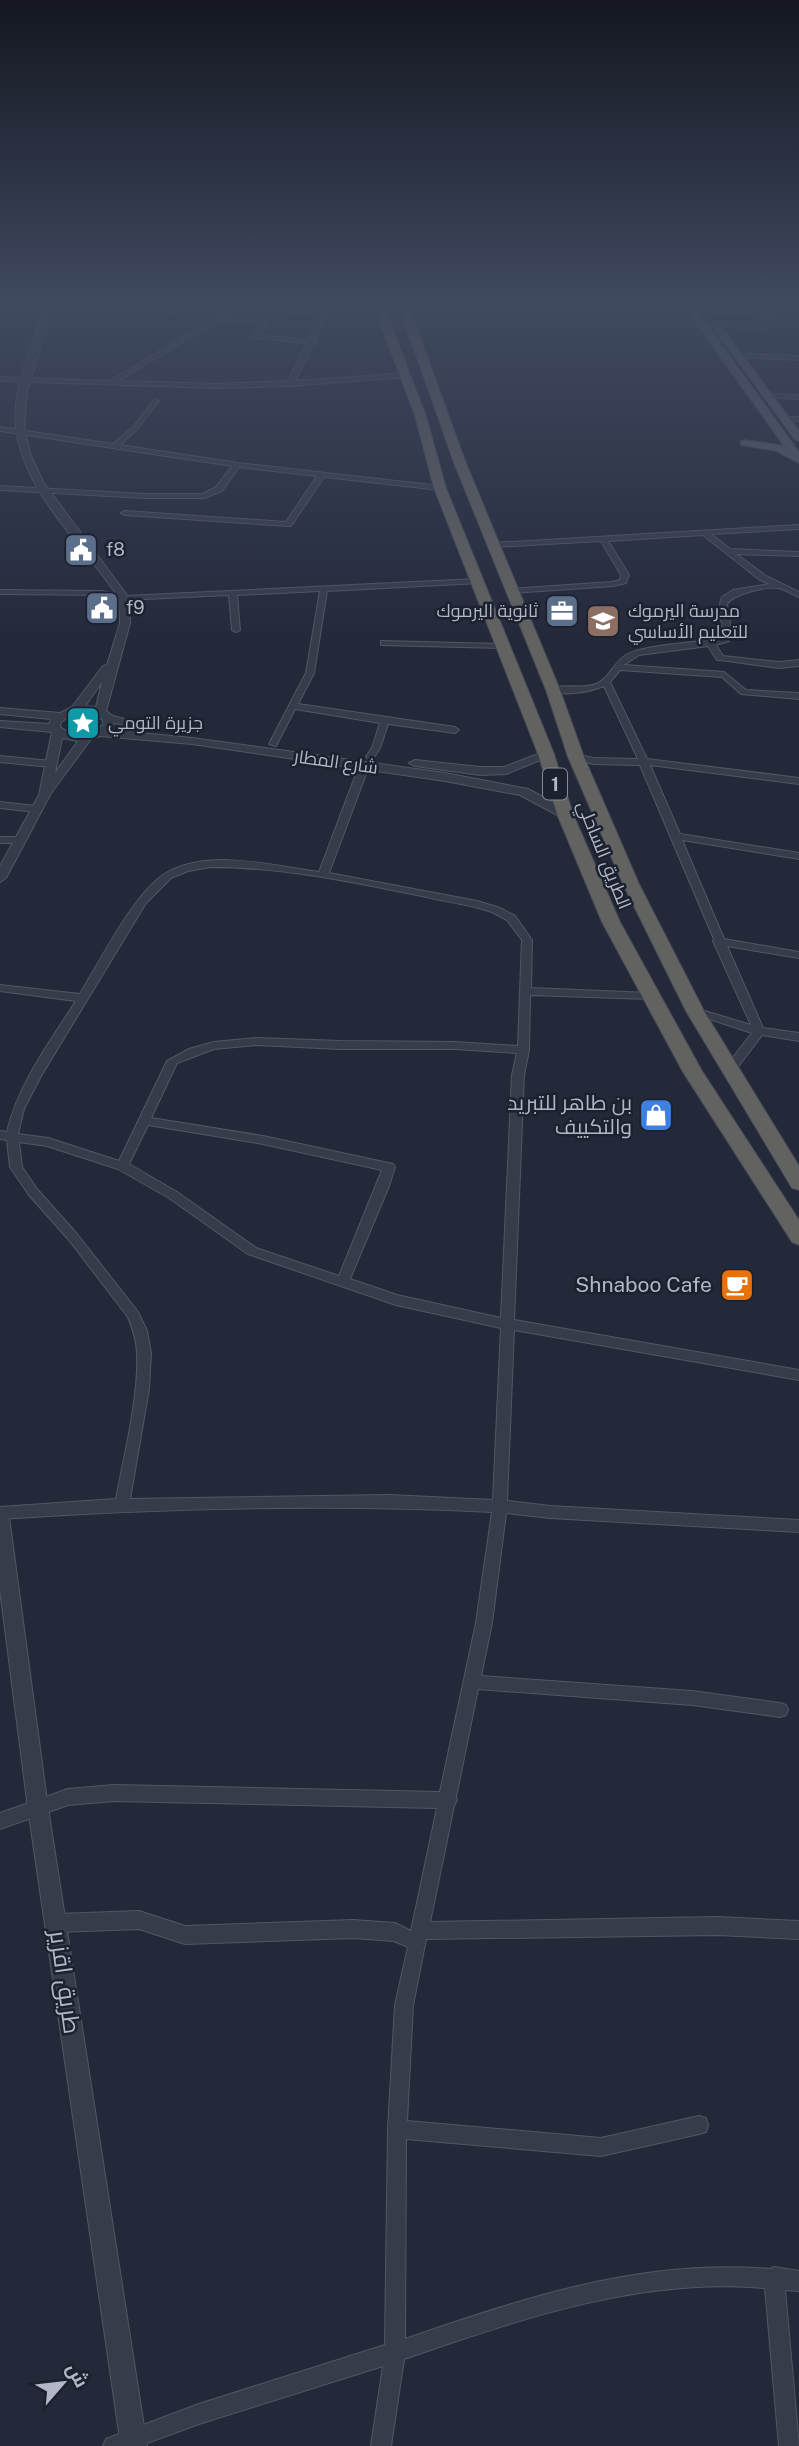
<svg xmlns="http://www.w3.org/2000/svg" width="799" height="2446" font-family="'Public Sans',Cairo,sans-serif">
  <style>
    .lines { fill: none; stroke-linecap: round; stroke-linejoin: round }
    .minor-casing { stroke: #525665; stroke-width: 2 }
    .tertiary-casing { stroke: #525665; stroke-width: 2 }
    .primary-casing { stroke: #404553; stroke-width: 2 }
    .trunk-casing { stroke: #424655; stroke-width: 2 }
    .minor { fill: #373c4a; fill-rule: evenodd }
    .tertiary { fill: #373c4a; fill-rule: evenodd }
    .primary { fill: #555a6a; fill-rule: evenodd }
    .trunk { fill: #626260; fill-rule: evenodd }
    .labels { text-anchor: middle; stroke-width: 5; stroke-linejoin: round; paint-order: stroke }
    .far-poi-label { font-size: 18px; fill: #b2b6c6; stroke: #1c212f; text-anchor: start }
    .far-street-label { font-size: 18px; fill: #b2b6c6; stroke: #1c212f }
    .shield { fill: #1c212f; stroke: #858999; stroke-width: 2 }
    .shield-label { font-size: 19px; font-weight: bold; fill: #b2b6c6 }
    .poi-label { font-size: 21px; fill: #b2b6c6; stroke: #1c212f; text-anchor: end }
    .near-street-label { font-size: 24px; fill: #b2b6c6; stroke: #1c212f }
  </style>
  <rect width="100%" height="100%" fill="#24293a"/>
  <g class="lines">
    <g class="minor-casing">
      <g id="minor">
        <path d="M109 301H122L178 311 175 313Z"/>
        <path d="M199 301H217L326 313 314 340 316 342 313 344 295 381 407 373 410 375 407 377 290 386 218 388 0 381V377L110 381 234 306ZM241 307 320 315 308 340 260 335 266 324 224 317ZM220 320 260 326 254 336 257 338 307 343 288 381 218 384 118 381Z"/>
        <path d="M502 301 535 306 670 301 667 303 535 310 514 307Z"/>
        <path d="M706 308 778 314 781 316 778 318 704 311Z"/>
        <path d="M715 322 766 326 769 328 766 330 713 325Z"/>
        <path d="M739 354 799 356V360L737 357Z"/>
        <path d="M768 394 799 395V399L766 397 765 396Z"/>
        <path d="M154 400 159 401 137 429 120 445 238 463 440 486 444 488 440 490 324 477 291 526H288L125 515 121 513 125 511 286 522 317 476 239 467 222 491 204 498H145L0 490V486L145 494H203L216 487 232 466 0 431V427L113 444 133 427Z"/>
        <path d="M785 417H799V421L783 420 782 419Z"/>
        <path d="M799 525V529L711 534 730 549 799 552V556L736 554 766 576 799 592V597C793 595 785 589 778 588 767 586 733 594 727 604L731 630 729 641 716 645 723 656 779 662 799 660V666L779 668 720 660H717L708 646 639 655 624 665 724 672 746 690 799 693V699L741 694 722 677 620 670 610 682 647 759 799 778V784L650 765 680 834 799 853V859L682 840 724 939 799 952V958L727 946 763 1028 799 1033V1041L762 1035 734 1072 730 1073 724 1069 752 1033 691 1013 690 1011 695 1008 751 1025 713 941 714 939 640 765 593 764 572 757 576 754 593 758 638 759 604 686C589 692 563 697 549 690 562 682 581 690 596 684 610 678 612 664 626 655 642 645 700 642 722 639 725 624 716 611 722 597L733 590 770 584 760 580 703 535 608 541 629 575 626 583 613 586 512 593H509V589L612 582 620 580 621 575 601 541 494 547 490 545 494 543Z"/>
        <path d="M477 579 481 581 480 583 327 591 314 673 298 704 455 727 459 730 455 733 388 724 380 748 373 759 370 760 366 757 372 748 380 723 295 709 276 746 269 744 306 673 320 591 237 595 240 630 236 632 232 630 229 595 124 600 102 595 0 594V590L102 591 124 596Z"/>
        <path d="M381 641 501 644 505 646 501 648 384 645H381Z"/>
        <path d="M0 756 51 761 56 764 51 767 0 762Z"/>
        <path d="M364 763 369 766 329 873 477 901 500 908 515 916 532 940 531 988 649 993 654 996 649 999 530 995 529 1050 524 1075 514 1320 799 1370V1380L514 1330 507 1501 550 1506 799 1520V1532L550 1518 506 1513 492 1623 481 1676 692 1691 780 1703 786 1705 788 1710 786 1715 780 1717 692 1705 478 1689 456 1797 457 1800 454 1806 430 1922 718 1917 799 1921V1939L718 1935 426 1939 413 2005 407 2121 601 2138 699 2116 706 2118 708 2125 706 2132 699 2134 601 2156 406 2139 405 2339C524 2298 643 2258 770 2269L774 2267 799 2271V2291L785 2290 799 2446H779L765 2288C640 2277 521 2319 404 2359L391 2446H371L383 2366 199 2424 139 2446H103L106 2439 199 2404 385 2345 388 2129 395 2005 408 1947 394 1941 353 1938 185 1944 139 1929 57 1932 51 1929 48 1923 51 1917 57 1914 139 1911 185 1926 353 1920 395 1923 411 1931 437 1808 114 1801 68 1805 0 1829V1813L68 1789 114 1785 440 1792 476 1623 492 1512C328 1504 164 1508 0 1519V1507L116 1499C124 1456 139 1397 137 1354 137 1341 133 1329 128 1317L69 1240 29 1195 10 1167 7 1140 0 1139V1131L7 1132C18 1084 50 1042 76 1001L0 991V985L80 994C99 963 135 891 166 873 211 848 272 866 319 872L359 766ZM211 867C299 867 389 890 475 907L492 912 507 920 522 940 518 1046 455 1042 341 1041 256 1038 214 1042 189 1049 167 1061 119 1161 48 1138 18 1134 24 1109 41 1076 146 903 171 878 188 871ZM256 1045 341 1049H455L517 1053 512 1075 501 1318 397 1295 350 1279 389 1186 395 1167 393 1164 263 1136 151 1118 177 1063 214 1049ZM148 1125 263 1144 382 1170 339 1276 256 1248 177 1192 129 1164ZM19 1142 47 1146 118 1169 169 1198 248 1254 396 1305 501 1328 493 1500 390 1495 130 1499 149 1389 151 1353 147 1331 138 1312 77 1234 37 1189 22 1167Z"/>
        <path d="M0 802 36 806 41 809 36 812 0 808Z"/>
        <path d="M0 837H21L26 840 21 843H0Z"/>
      </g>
    </g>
    <g class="tertiary-casing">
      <g id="tertiary">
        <path d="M47 301H55L27 391 24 430 31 456 43 482 129 598 130 623 106 711 113 716 156 727 150 730 114 723 109 730 192 738 445 773 528 789 569 811V817H561L520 795 445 781 192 744 100 736 91 739 51 793 6 878 0 882V866L39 795 52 732 0 727V721L49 724 51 719 0 714V708L60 713 72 707 103 666 107 665 120 623 119 598C81 540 8 480 16 404 20 368 37 335 47 301ZM102 682 96 707 85 706ZM89 712 103 720V725C89 735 74 738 60 727L61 722 73 714ZM62 738 78 741 55 773Z"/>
        <path d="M546 751 552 754 550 756 506 774 480 775 415 766 409 763 415 760 480 767H504Z"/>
        <path d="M0 1509 7 1512 9 1517 48 1808 147 2446H121L28 1808 0 1590Z"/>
      </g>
    </g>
    <g class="primary-casing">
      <g id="primary">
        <path d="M680 301H690L799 452V463L776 451 741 445V441L745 440 784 446Z"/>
        <path d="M715 326H721L799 431V441L795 440 715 330Z"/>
      </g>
    </g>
    <g class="trunk-casing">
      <g id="trunk">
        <path d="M372 301H382L426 416 446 488 554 754 573 814 620 922 702 1071 799 1220V1245L792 1242 683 1072 602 922 557 814 538 754 434 488 415 416Z"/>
        <path d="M397 301H407L466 463 560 690 584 757 639 884 704 1011 799 1166V1190L792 1188 686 1011 623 884 568 757 546 690 454 463Z"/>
      </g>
    </g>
    <use href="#minor" class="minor"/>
    <use href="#tertiary" class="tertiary"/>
    <use href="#primary" class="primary"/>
    <use href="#trunk" class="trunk"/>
  </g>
  <linearGradient id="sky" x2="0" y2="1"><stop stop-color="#141720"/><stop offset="0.47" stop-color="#3f4960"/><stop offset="1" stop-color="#3f4960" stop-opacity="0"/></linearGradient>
  <rect width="799" height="643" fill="url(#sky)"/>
  <defs>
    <g id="civic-square" transform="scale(1.75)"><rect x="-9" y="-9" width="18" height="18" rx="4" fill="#5c6f8a" stroke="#1c212f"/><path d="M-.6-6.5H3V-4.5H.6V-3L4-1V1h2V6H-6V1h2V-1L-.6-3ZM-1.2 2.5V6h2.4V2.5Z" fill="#fff"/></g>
    <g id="office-square" transform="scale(1.75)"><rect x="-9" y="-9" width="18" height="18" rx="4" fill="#5c6f8a" stroke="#1c212f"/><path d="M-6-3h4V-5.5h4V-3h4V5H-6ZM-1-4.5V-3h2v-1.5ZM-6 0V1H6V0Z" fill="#fff"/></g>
    <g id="school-square" transform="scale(1.75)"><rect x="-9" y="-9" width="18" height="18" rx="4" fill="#8d6e63" stroke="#1c212f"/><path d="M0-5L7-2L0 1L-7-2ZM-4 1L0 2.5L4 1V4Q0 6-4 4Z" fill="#fff"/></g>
    <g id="sight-square" transform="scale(1.75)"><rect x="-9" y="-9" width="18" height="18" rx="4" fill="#0f9aa8" stroke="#1c212f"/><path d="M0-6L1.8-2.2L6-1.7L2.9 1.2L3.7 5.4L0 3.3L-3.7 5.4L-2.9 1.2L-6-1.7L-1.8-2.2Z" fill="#fff"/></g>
    <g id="shop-square" transform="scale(1.75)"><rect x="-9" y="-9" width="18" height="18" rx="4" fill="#3f7fe0" stroke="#1c212f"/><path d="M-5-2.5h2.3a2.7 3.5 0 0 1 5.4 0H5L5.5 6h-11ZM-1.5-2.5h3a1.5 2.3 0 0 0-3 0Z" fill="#fff"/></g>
    <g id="cafe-square" transform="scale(1.75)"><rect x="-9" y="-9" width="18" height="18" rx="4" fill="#e8710a" stroke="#1c212f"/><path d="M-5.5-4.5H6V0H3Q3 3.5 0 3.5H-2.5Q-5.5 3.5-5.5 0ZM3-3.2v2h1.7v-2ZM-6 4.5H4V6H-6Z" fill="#fff"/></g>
  </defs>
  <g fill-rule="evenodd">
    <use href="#civic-square" x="81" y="550"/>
    <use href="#civic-square" x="102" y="608"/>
    <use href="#office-square" x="562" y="611"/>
    <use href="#school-square" x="603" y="621"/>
    <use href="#sight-square" x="83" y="723"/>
    <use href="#shop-square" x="656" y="1115"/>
    <use href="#cafe-square" x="737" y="1285"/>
  </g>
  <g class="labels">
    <g class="far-poi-label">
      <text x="106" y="556">f8</text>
      <text x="126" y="614">f9</text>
      <text x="538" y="617" text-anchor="end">ثانوية اليرموك</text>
      <text x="628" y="617">مدرسة اليرموك<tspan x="628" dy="21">للتعليم الأساسي</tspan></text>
      <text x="108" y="729">جزيرة التومي</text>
    </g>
    <g class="far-street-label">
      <text transform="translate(336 762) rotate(8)" y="6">شارع المطار</text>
      <text transform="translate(604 855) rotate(68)" y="6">الطريق الساحلي</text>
    </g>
    <rect class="shield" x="543" y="768.5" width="24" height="31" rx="5"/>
    <g class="shield-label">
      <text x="555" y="791">1</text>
    </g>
    <g class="poi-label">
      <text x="632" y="1110">بن طاهر للتبريد<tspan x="632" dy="24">والتكييف</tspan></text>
      <text x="712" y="1292">Shnaboo Cafe</text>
    </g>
    <g class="near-street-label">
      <text transform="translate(65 1982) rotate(82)" y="8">طريق اقزير</text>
    </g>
  </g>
  <g transform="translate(63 2383) rotate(62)" stroke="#1c212f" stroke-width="5" paint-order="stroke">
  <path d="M0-5L12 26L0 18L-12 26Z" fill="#b2b6c6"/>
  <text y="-10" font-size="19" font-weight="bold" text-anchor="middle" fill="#b2b6c6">ش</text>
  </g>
</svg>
